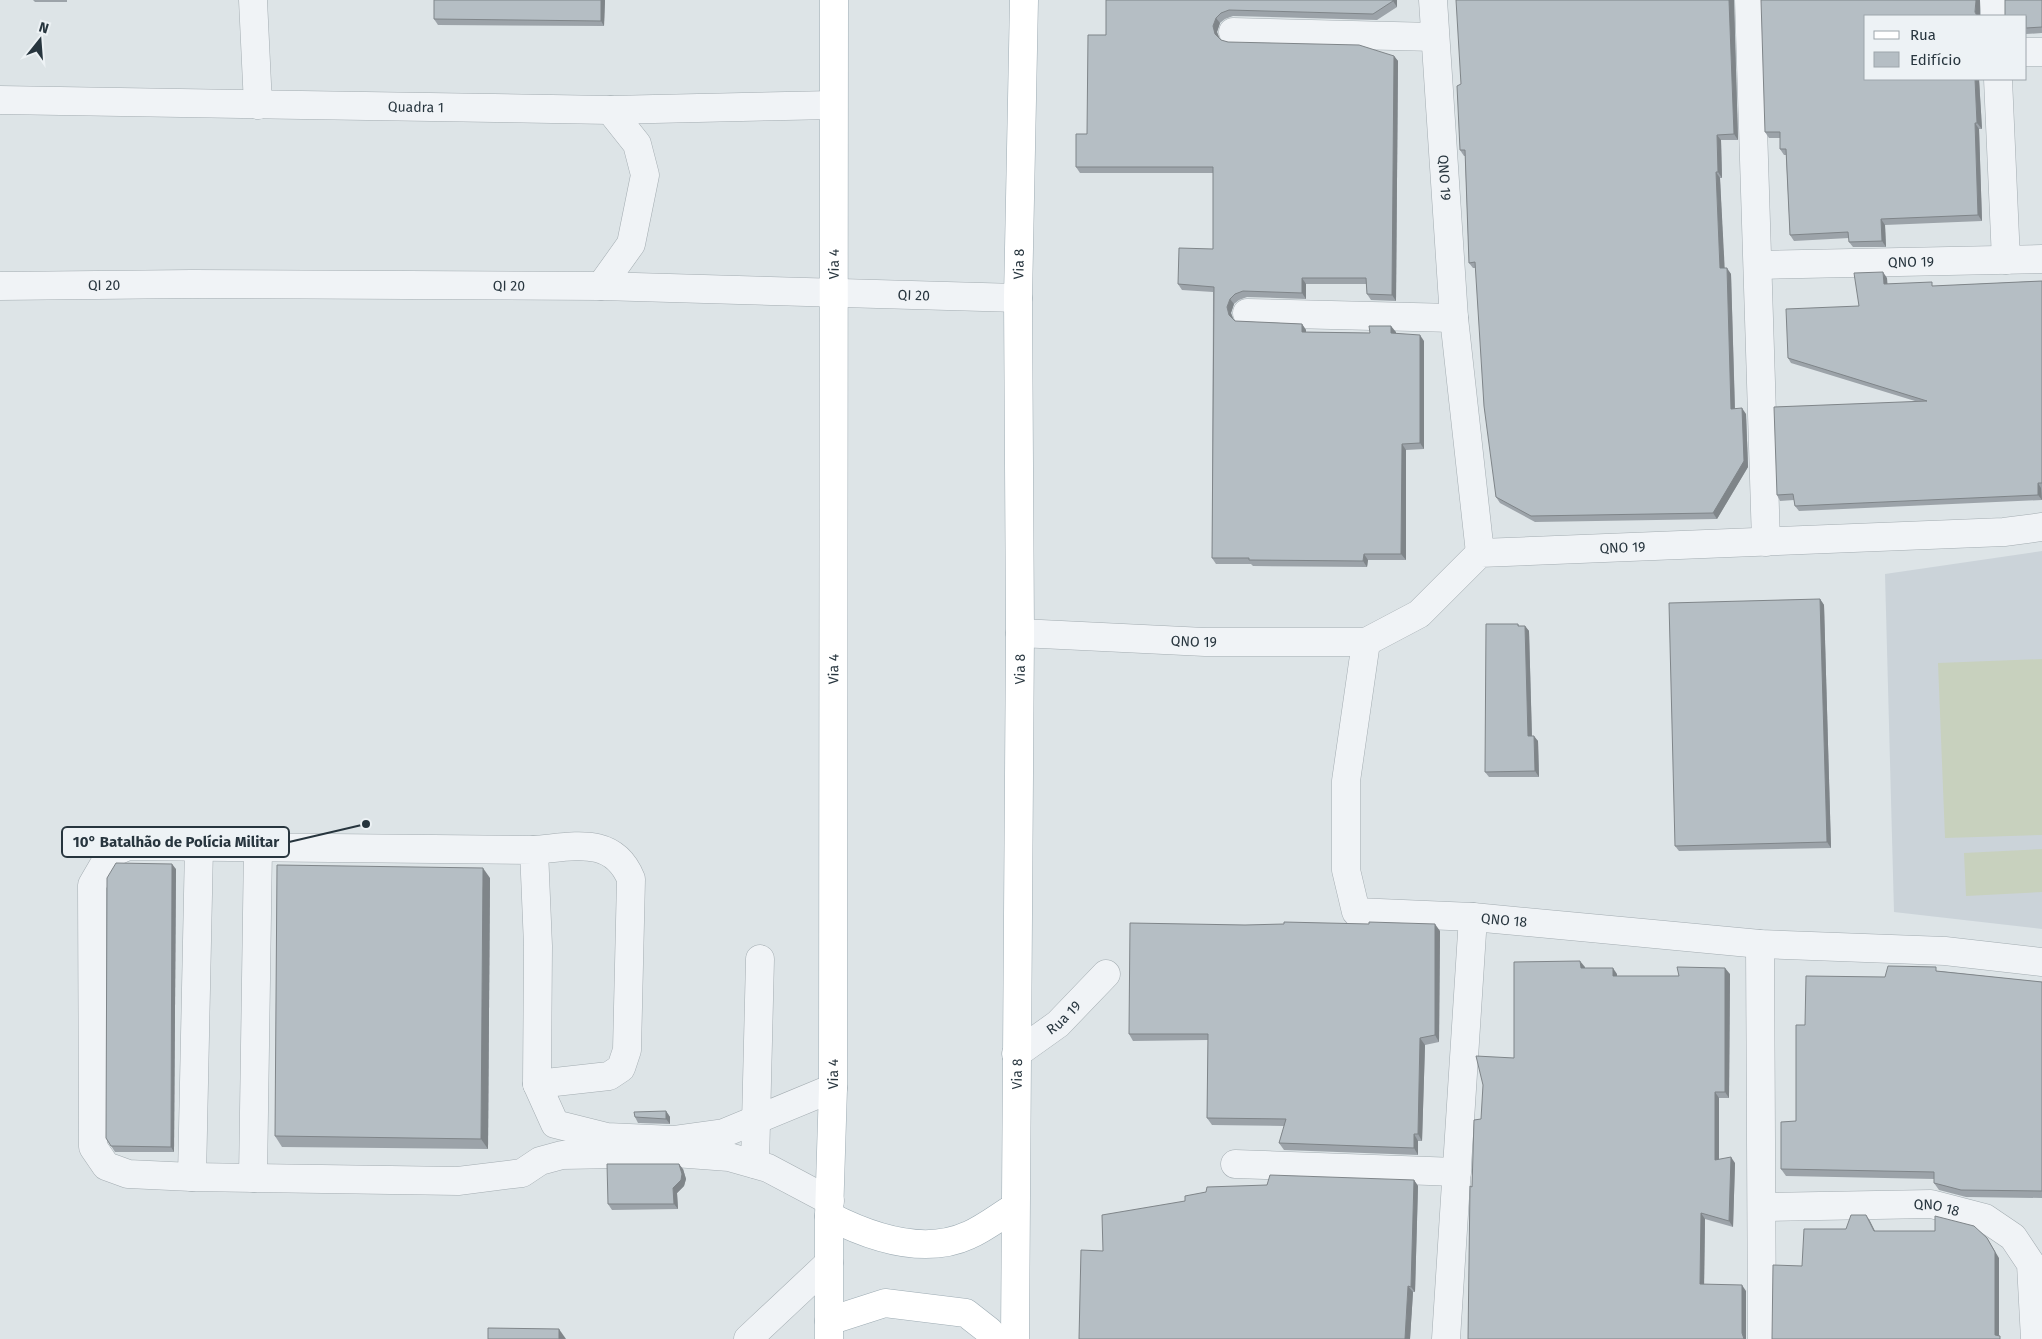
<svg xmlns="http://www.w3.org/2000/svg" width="2042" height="1339" font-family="'Fira Sans',sans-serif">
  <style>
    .built { fill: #cbd3d9 }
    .pitch { fill: #c8d1be }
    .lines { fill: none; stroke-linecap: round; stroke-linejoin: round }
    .minor-casing { stroke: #a3acb1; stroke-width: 29 }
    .major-casing { stroke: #9dabb3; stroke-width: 29 }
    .minor { stroke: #f0f3f6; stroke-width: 28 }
    .major { stroke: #fff; stroke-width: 28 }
    .wall { fill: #9ca3a9 }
    .shaded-wall { fill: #7f8589 }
    .building { fill: #b5bec4; stroke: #7f8589 }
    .labels { text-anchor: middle; stroke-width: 4; stroke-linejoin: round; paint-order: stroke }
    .street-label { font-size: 14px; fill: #27353e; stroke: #edf2f5 }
    .leader { fill: none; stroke: #27353e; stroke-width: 2 }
    .callout-dot { fill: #27353e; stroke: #edf2f5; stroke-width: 2 }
    .callout { fill: #edf2f5; stroke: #27353e; stroke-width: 2 }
    .callout-label { font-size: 15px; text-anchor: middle; font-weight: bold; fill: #27353e }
  </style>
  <rect width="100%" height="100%" fill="#dde4e7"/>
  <path class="built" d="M2042 551V929L1894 912 1885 574Z"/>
  <g class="pitch">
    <path d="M2042 659V835L1945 838 1938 663Z"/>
    <path d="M2042 849V892L1966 896 1964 853Z"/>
  </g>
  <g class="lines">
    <g class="minor-casing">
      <g id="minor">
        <path d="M253 0 258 105"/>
        <path id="s1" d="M1433 0 1454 318 1480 553"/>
        <path d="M1749 0 1766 542"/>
        <path d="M1994 0 1995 16"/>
        <path d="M1233 32 1435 37"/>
        <path d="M2026 52H2042"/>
        <path d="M1998 79 2006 260"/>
        <path id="s2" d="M0 100 610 110 833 105"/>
        <path id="s3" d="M1759 265 2042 259"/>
        <path id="s4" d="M0 286 192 284 601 286 1018 298"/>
        <path d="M601 286 631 244 645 175 637 144 610 110"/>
        <path d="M1247 313 1454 318"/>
        <path id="s5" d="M1020 633 1205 642H1366L1419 614 1480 553 2004 532 2042 527"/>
        <path id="s6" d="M1366 642 1346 781V870L1356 912 1473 917 1760 944 1945 951 2042 962"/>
        <path d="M534 850C573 847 613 835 631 879L627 1050 621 1068 609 1076 537 1084"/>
        <path d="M1760 944 1762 1339"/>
        <path id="s7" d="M1016 1054 1058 1024 1106 974"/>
        <path d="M755 1164 760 959"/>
        <path d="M1235 1164 1457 1172"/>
        <path d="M192 1177 199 847"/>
        <path d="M253 1178 258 847"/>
        <path d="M830 1201 768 1168 729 1157 675 1153 562 1155 540 1161 522 1173 458 1181 192 1177 128 1174 106 1166 93 1147 92 885 110 854 128 846 534 850 538 946 537 1084 555 1124 607 1137 673 1140 724 1133 833 1088"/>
        <path id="s8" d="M1762 1207 1931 1204 1985 1218 2013 1237 2031 1264 2035 1339"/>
        <path d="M748 1339 829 1263"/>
        <path d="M1446 1339 1473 917"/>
      </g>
    </g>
    <g class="major-casing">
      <g id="major">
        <path d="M829 1216C870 1237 924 1256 969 1235 985 1228 1000 1216 1015 1207"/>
        <path d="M829 1321 885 1303 966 1313 989 1331 995 1339"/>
        <path id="s9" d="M829 1339V1216L833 1088 834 0"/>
        <path id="s10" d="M1015 1339 1020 633 1018 298 1024 0"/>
      </g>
    </g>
    <use href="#minor" class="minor"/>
    <use href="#major" class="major"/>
  </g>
  <g class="wall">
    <path d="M33 0H67V2H35Z"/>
    <path d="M434 0H605L604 26 438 25 434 19Z"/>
    <path d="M1106 0H1397V7L1377 20 1233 16 1225 19 1220 23 1217 32 1219 37 1221 40 1228 42 1394 56 1398 61 1396 301 1371 300 1367 294 1366 284H1306V299L1247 297 1239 300 1234 304 1231 313 1233 318 1235 321 1302 324 1306 330V332L1370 333 1396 332V333L1424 341V449L1406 450V560H1368L1367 567 1253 566 1251 564H1216L1212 558 1213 292 1182 290 1178 284 1213 249V173H1080L1076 167 1087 134 1106 35Z"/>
    <path d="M1734 0 1738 140H1721L1722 178H1720L1724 268 1731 274 1735 409 1746 414 1748 467 1717 519 1535 522 1500 503 1496 497 1476 268H1473L1469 263 1465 156H1464L1460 150 1461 84Z"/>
    <path d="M2042 0V33L2026 34V16Z"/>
    <path d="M1866 79H1979L1982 129H1979L1982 221 1885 225 1886 247H1853L1849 242V238L1794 241 1790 235 1786 155H1784L1780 149V138H1769L1765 132Z"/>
    <path d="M1887 278V284L1935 286 2042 281V500L1799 511 1795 506 1794 500 1780 501 1777 495 1915 401 1791 363 1788 358 1859 306Z"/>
    <path d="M1820 599 1824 605 1831 848 1679 851 1675 846Z"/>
    <path d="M1518 624 1519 626H1525L1529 631 1532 736 1538 741 1539 777H1489L1485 772Z"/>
    <path d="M176 869 174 1152H115L106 1138Z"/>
    <path d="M490 878 488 1149 282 1147 275 1136Z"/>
    <path d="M1440 931 1439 1042 1425 1045 1422 1141H1418V1155L1284 1150 1279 1143 1284 1126 1212 1125 1207 1118 1208 1040 1133 1041 1129 1034Z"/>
    <path d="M1585 967V968L1617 974V976H1679L1730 974 1729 1098H1719V1159L1735 1163 1733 1227 1705 1219 1704 1284 1746 1291V1339H1468L1472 1187 1481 1119 1514 1058Z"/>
    <path d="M1939 971 2042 982V1198L1966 1197 1939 1190 1934 1183V1179L1786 1176 1781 1169 1796 1121 1805 1025 1885 977Z"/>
    <path d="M666 1111 670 1117V1124L638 1123 635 1117Z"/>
    <path d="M683 1169 686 1179 684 1186 677 1193 678 1209 612 1210 608 1204Z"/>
    <path d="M1414 1180 1418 1186 1415 1292H1413L1410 1339H1079L1103 1251Z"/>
  </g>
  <g class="shaded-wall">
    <path d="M601 0H605L604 26 601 21Z"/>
    <path d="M1393 0H1397V7L1393 1Z"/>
    <path d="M1729 0H1734L1738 140 1734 134Z"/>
    <path d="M1976 0H1980V16H1977L1975 12Z"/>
    <path d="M1216 18 1220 23 1217 32 1220 40 1215 34 1213 26Z"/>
    <path d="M1394 56 1398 61 1396 301 1392 295Z"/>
    <path d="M1975 79H1979L1982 129 1977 123Z"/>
    <path d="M1975 123 1979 129 1982 221 1978 215Z"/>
    <path d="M1717 135 1721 140 1722 178 1718 172Z"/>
    <path d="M1716 172 1720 178 1725 274 1720 268Z"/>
    <path d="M1881 219 1885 225 1886 247 1882 241Z"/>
    <path d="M1727 268 1731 274 1735 415 1731 409Z"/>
    <path d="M1883 272 1887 278 1888 290 1884 284Z"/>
    <path d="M1302 278 1306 284V299L1302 293Z"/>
    <path d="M1230 299 1234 304 1231 313 1234 321 1229 315 1227 307Z"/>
    <path d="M1302 324 1306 330V338L1302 332Z"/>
    <path d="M1391 326 1396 332 1395 339 1391 333Z"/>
    <path d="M1420 335 1424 341V449L1420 443Z"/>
    <path d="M1742 408 1746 414 1748 467 1717 519 1713 513Z"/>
    <path d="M1402 444 1406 450V560L1401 554Z"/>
    <path d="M2038 483 2041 488 2042 500 2038 495Z"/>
    <path d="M1364 554 1368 560 1367 567 1363 561Z"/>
    <path d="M1820 599 1824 605 1831 848 1827 842Z"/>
    <path d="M1525 626 1529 631 1532 741 1528 736Z"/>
    <path d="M1534 736 1538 741 1539 777 1535 771Z"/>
    <path d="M172 864 176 869 174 1152 171 1147Z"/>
    <path d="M483 868 490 878 488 1149 481 1139Z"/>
    <path d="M1435 924 1440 931 1439 1042 1435 1035Z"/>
    <path d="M1580 961 1585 967V974L1581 968Z"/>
    <path d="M1613 968 1617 974V981L1613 976Z"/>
    <path d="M1725 968 1730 974 1729 1098 1725 1092Z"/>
    <path d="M1420 1038 1425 1045 1422 1141 1418 1134Z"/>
    <path d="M1715 1092 1719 1098V1166L1715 1160Z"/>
    <path d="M666 1111 670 1117V1124L666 1119Z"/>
    <path d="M1414 1134 1418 1141V1155L1414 1148Z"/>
    <path d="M1731 1157 1735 1163 1733 1227 1729 1221Z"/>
    <path d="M679 1164 683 1169 686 1179 684 1186 677 1193 678 1209 674 1204 673 1188Z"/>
    <path d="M1414 1180 1418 1186 1415 1292 1411 1287Z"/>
    <path d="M1701 1213 1705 1219 1704 1290 1700 1284Z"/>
    <path d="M1866 1215 1870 1221 1878 1237 1874 1231Z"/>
    <path d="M1987 1238 1999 1258V1339L1995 1335Z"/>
    <path d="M1742 1285 1746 1291V1339H1744L1742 1333Z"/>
    <path d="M1408 1286 1413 1292 1410 1339H1405Z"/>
    <path d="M559 1329 566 1339H559Z"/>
  </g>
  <g class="building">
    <path d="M434 0H601V21L434 19Z"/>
    <path d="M1106 0H1393V1L1373 14 1229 10 1221 13 1216 18 1213 26 1215 34 1221 40 1228 42 1359 45 1394 56 1392 295 1367 294 1366 278H1302V293L1243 291 1235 294 1230 299 1227 307 1229 315 1235 321 1302 324V332L1370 333 1369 326H1391V333L1420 335V443L1402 444 1401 554H1364L1363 561 1249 560V558H1212L1214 287 1178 284 1179 248 1213 249V167H1076V134H1087L1088 35H1106Z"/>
    <path d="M1456 0H1729L1734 134 1717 135 1718 172H1716L1720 268H1727L1731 409 1742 408 1744 461 1713 513 1531 516 1496 497 1484 406 1475 262 1469 263 1465 150H1460L1457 86 1461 84Z"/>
    <path d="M1761 0H1976L1975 12 1977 16H1866V79H1975L1977 123H1975L1978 215 1881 219 1882 241 1849 242 1848 232 1790 235 1786 149H1780V132H1765Z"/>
    <path d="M2005 0H2042V27L2026 28V16H2005Z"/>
    <path d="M1883 272 1884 284 1932 282V286L2042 281V483H2038V495L1795 506 1793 494 1777 495 1774 407 1927 401 1788 358 1786 309 1859 306 1854 273Z"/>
    <path d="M1820 599 1827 842 1675 846 1669 603Z"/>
    <path d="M1486 624H1518V626H1525L1528 736H1534L1535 771 1485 772Z"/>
    <path d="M116 863 172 864 171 1147 111 1146 106 1138 107 878Z"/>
    <path d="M277 865 483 868 481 1139 275 1136Z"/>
    <path d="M1284 922 1369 924V922L1435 924V1035L1420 1038 1418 1134H1414V1148L1279 1143 1286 1119 1207 1118 1208 1034H1129L1130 923 1245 925 1284 924Z"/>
    <path d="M1580 961 1581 968H1613V976H1679L1677 967 1725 968V1092H1715V1160L1731 1157 1729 1221 1701 1213 1700 1284 1742 1285V1333L1744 1339H1468L1470 1186 1472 1187 1474 1120 1481 1119 1483 1085 1476 1056 1514 1058V962Z"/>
    <path d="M1888 966 1936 967V971L2042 982V1191L1961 1190 1934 1183V1172L1781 1169V1122L1796 1121V1025H1805L1806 976 1885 977Z"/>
    <path d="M666 1111V1119L635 1117 634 1112Z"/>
    <path d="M607 1164H679L682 1174 681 1180 673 1188 674 1204H608Z"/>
    <path d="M1270 1175 1414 1180 1411 1287 1408 1286 1405 1339H1079L1081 1250 1103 1251 1102 1215 1185 1201V1196L1206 1192 1207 1187 1267 1185Z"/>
    <path d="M1851 1215H1866L1874 1231H1935V1216L1974 1226 1987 1238 1995 1252V1335L2000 1336V1339H1772L1773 1265 1802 1266 1804 1229H1846Z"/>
    <path d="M488 1328 559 1329V1339H488Z"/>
  </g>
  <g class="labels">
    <g class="street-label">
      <text dy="5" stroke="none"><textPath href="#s2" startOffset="416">Quadra 1</textPath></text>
      <text dy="5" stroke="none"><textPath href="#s1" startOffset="178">QNO 19</textPath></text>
      <text dy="5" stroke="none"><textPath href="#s3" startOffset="152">QNO 19</textPath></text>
      <text dy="5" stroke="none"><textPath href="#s10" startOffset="1075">Via 8</textPath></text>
      <text dy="5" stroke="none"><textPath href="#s9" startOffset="1075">Via 4</textPath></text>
      <text dy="5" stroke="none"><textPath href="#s4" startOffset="104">QI 20</textPath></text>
      <text dy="5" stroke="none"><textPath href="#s4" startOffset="509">QI 20</textPath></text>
      <text dy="5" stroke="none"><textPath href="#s4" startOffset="914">QI 20</textPath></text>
      <text dy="5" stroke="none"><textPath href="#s5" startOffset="635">QNO 19</textPath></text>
      <text dy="5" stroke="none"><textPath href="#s5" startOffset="174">QNO 19</textPath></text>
      <text dy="5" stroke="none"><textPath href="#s10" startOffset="670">Via 8</textPath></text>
      <text dy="5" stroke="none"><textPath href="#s9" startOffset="670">Via 4</textPath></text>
      <text dy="5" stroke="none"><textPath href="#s6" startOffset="421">QNO 18</textPath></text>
      <text dy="5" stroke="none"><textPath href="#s7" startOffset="60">Rua 19</textPath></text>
      <text dy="5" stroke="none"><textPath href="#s10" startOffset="265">Via 8</textPath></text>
      <text dy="5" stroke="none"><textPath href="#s9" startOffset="265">Via 4</textPath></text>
      <text dy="5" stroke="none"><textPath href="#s8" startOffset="175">QNO 18</textPath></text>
    </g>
  </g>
  <path class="leader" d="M366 824L289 842"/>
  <circle class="callout-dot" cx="366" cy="824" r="5"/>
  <rect class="callout" x="62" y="827" width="227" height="30" rx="5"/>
  <g class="callout-label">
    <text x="176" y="847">10° Batalhão de Polícia Militar</text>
  </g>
  <rect x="1864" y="15" width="162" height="65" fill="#edf2f5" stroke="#9ea6ac"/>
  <rect x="1874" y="31" width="25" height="8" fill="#ffffff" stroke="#9ea6ac"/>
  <text x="1910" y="40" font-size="15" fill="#27353e">Rua</text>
  <rect x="1874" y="52" width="25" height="15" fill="#b5bec4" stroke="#9ea6ac"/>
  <text x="1910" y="65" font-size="15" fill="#27353e">Edifício</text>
  <g transform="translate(40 40) rotate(17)" stroke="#edf2f5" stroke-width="4" paint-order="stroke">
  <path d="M0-4L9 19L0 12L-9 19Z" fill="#27353e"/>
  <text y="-8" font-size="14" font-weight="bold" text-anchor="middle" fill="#27353e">N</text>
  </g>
</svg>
